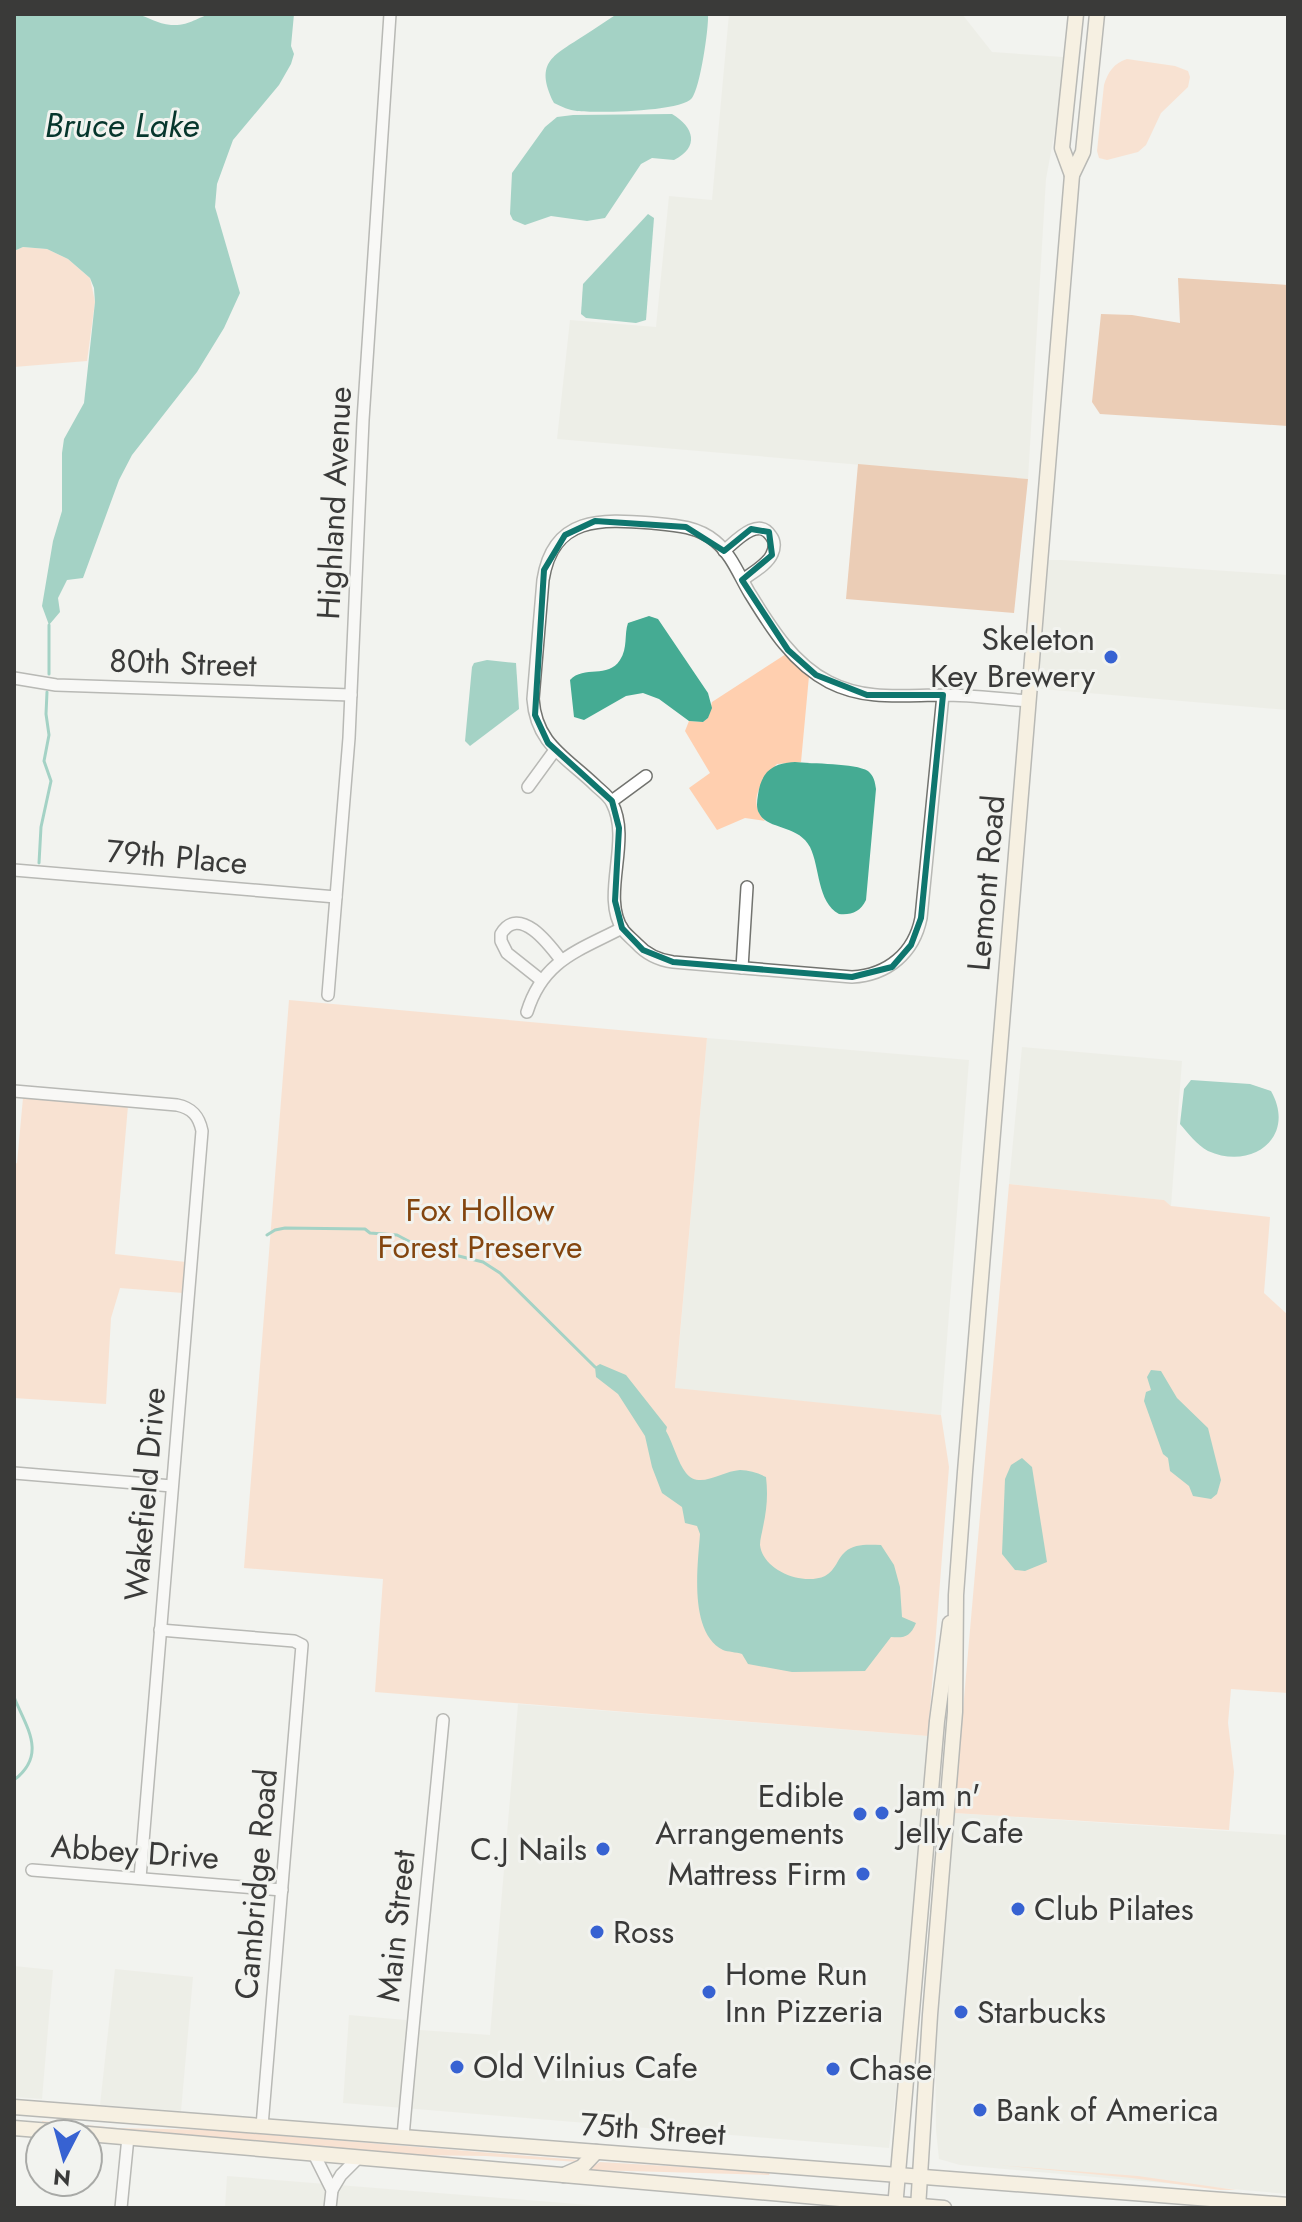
<svg xmlns="http://www.w3.org/2000/svg" width="1302" height="2222" font-family="Jost,sans-serif">
  <style>
    .built { fill: #e7e9de }
    .green { fill: #ffcfaf }
    .forest { fill: #e3a071 }
    .water { fill: #45ab93 }
    .lines { fill: none; stroke-linecap: round; stroke-linejoin: round }
    .stream { stroke: #45ab93; stroke-width: 3 }
    .street-casing { stroke: #72736f; stroke-width: 14 }
    .secondary-casing { stroke: #72736f; stroke-width: 17 }
    .street { stroke: #fff; stroke-width: 11 }
    .secondary { stroke: #fbeed3; stroke-width: 14 }
    .marked { fill: none; stroke: #0f766e; stroke-width: 6; stroke-linejoin: round }
    .poi-dot { fill: #3762d2; stroke: #f2f3ef; stroke-width: 3 }
    .labels { text-anchor: middle; stroke-width: 6; stroke-linejoin: round; paint-order: stroke }
    .street-label { font-size: 32px; fill: #3a3a39; stroke: #f2f3ef }
    .poi-label { font-size: 32px; fill: #3a3a39; stroke: #f2f3ef; text-anchor: start }
    .park-label { font-size: 32px; fill: #83450f; stroke: #f2f3ef }
    .water-label { font-size: 34px; font-style: italic; fill: #06362c; stroke: #f2f3ef }
  </style>
  <rect width="100%" height="100%" fill="#f2f3ef"/>
  <g class="built">
    <path d="M729 14H962L992 52 1063 57 1060 103 1046 179 1028 479 557 439 570 320 656 327 669 196 712 200Z"/>
    <path d="M1040 560H1062L1288 575V710L1030 688Z"/>
    <path d="M707 1038 969 1060 941 1415 675 1389Z"/>
    <path d="M1022 1047 1182 1061 1171 1206 1163 1200 1009 1184Z"/>
    <path d="M518 1704 928 1736 910 1975 889 2148 343 2103 349 2015 406 2020V2029L490 2035Z"/>
    <path d="M954 1813 1288 1835V2194L960 2165 939 2159 936 2130 935 2036Z"/>
    <path d="M14 1966 53 1970 42 2099 14 2097Z"/>
    <path d="M115 1969 193 1977 181 2111 100 2105Z"/>
    <path d="M227 2176 627 2208H225Z"/>
  </g>
  <g class="green">
    <path d="M1127 59 1175 66 1188 71 1190 77 1188 87 1161 113 1146 145 1138 152 1107 160 1099 158 1097 151 1104 85C1108 72 1114 63 1127 59Z"/>
    <path d="M23 247 47 249 68 259 90 278 95 302 87 361 14 367V251Z"/>
    <path d="M786 654 809 676 801 762 777 764C762 780 746 801 765 821L745 818 717 830 689 788 710 773 685 731 689 721 703 722 708 718 712 702Z"/>
    <path d="M289 1000 707 1038 675 1388 941 1415 949 1467 928 1736 375 1692 383 1579 244 1568Z"/>
    <path d="M23 1098 128 1106 115 1254 186 1262 183 1293 120 1288 111 1318 106 1404 14 1398V1164L17 1163Z"/>
    <path d="M1009 1184 1164 1200 1171 1206 1270 1217 1264 1293 1288 1315V1693L1231 1689 1228 1723 1234 1772 1229 1830 954 1813Z"/>
    <path d="M42 2121 118 2128 210 2130 579 2160V2162L486 2156 412 2155 42 2124Z"/>
    <path d="M600 2162 770 2172 769 2175 591 2170 592 2167Z"/>
    <path d="M997 2165 1138 2176 1236 2190H1220L1132 2178Z"/>
  </g>
  <g class="forest">
    <path d="M1178 278 1288 285V426L1100 414 1092 402 1101 314 1132 315 1180 323Z"/>
    <path d="M858 464 1028 479 1014 613 846 599Z"/>
  </g>
  <g class="water">
    <path d="M14 14H136C149 17 157 24 171 25 191 26 196 17 212 14 234 10 270 14 294 14L291 46 294 54 291 64 279 85 233 140 217 184 215 207 240 293 224 328 197 372 132 455 119 480 83 578 67 580 58 598 60 612 49 625 42 606 53 541 62 511V453L64 439 84 403 95 302 94 288 90 278 68 259 47 249 23 247 14 251Z"/>
    <path d="M617 14H708C709 28 700 88 692 98 681 112 597 113 577 111 569 110 562 107 554 103 533 61 555 55 585 35 596 28 606 21 617 14Z"/>
    <path d="M672 114C694 127 700 147 674 160L652 158 641 164 605 218 587 221 551 216 525 225 513 220 510 214 512 173 545 127 557 117 573 115Z"/>
    <path d="M648 214 654 218 646 320 636 323 586 318 581 314 583 284Z"/>
    <path d="M649 616 658 619 708 693 712 708 708 718 703 722 689 721 659 699 643 693 626 696 584 720 574 717 570 680C584 665 608 679 620 660 628 648 624 634 628 623Z"/>
    <path d="M487 660 516 663 519 709 470 746 465 741 472 667 474 663Z"/>
    <path d="M795 762C812 764 855 763 868 771 874 776 875 782 876 789L866 900C860 912 852 915 839 914 817 902 820 867 810 847 798 824 767 830 759 813 756 808 757 801 758 795 761 772 772 763 795 762Z"/>
    <path d="M1191 1080 1250 1084 1271 1091C1297 1137 1252 1171 1208 1151 1197 1145 1188 1133 1180 1124L1184 1089Z"/>
    <path d="M600 1364 626 1375 667 1427 666 1431C673 1443 678 1463 686 1473 699 1490 722 1471 740 1470 749 1470 758 1473 766 1477 768 1494 767 1509 763 1527 762 1533 760 1539 760 1545 763 1571 803 1586 825 1576 836 1570 837 1559 845 1552 855 1543 869 1545 881 1545L894 1565 900 1587 902 1617 916 1623C910 1637 905 1638 891 1637L865 1671 792 1672 748 1664 742 1654C736 1652 728 1652 723 1650 688 1632 698 1564 700 1534L697 1526 685 1523 682 1507 662 1493 652 1467 645 1436 618 1394 596 1377 595 1367Z"/>
    <path d="M1151 1370 1161 1371 1177 1398 1208 1428 1221 1480 1217 1494 1211 1499 1193 1496 1189 1486 1170 1471 1168 1458 1163 1454 1144 1401 1146 1392 1151 1390 1147 1377Z"/>
    <path d="M1022 1458 1032 1467 1047 1562 1025 1571 1015 1570 1002 1554 1005 1479 1011 1465Z"/>
  </g>
  <g class="lines">
    <g class="stream">
      <path d="M49 674V625"/>
      <path d="M39 863 41 827 51 781 44 761 49 735 46 714 47 692"/>
      <path d="M267 1235 275 1230 285 1228 365 1229 370 1233 397 1235 418 1246 483 1262 500 1273 595 1367"/>
      <path d="M14 1697C26 1727 48 1754 14 1780"/>
    </g>
    <g class="street-casing">
      <g id="street">
        <path d="M724 551C736 541 758 516 771 536 775 541 775 548 772 554 768 564 752 573 744 579"/>
        <path d="M14 678 56 685 351 695"/>
        <path d="M943 695 921 918C914 953 888 975 852 977L673 962C658 960 646 954 636 943 632 939 626 934 623 930 600 896 632 841 612 803 609 796 600 790 595 785 566 757 536 744 533 699L543 580C553 516 601 519 652 523 674 525 697 526 715 541 731 554 739 575 749 592 770 626 792 663 829 682 866 701 904 695 943 695 972 695 1000 699 1029 701"/>
        <path d="M528 787 555 750"/>
        <path d="M612 801 646 776"/>
        <path d="M14 870 336 897"/>
        <path d="M742 968 747 887"/>
        <path d="M541 980 507 953 501 941V934C519 904 549 944 561 960"/>
        <path d="M328 995 349 738 363 420 390 14"/>
        <path d="M527 1012C543 960 578 951 622 928"/>
        <path d="M14 1091 177 1105C192 1108 199 1116 202 1131L140 1878"/>
        <path d="M14 1473 172 1486"/>
        <path d="M160 1630 294 1641 302 1645 262 2126"/>
        <path d="M32 1870 282 1890"/>
        <path d="M403 2137C415 1998 430 1859 443 1720"/>
        <path d="M314 2154 332 2190 330 2208"/>
        <path d="M332 2190 341 2175 357 2159"/>
        <path d="M121 2208 128 2137"/>
      </g>
    </g>
    <g class="secondary-casing">
      <g id="secondary">
        <path d="M1072 175 1062 148 1076 14"/>
        <path d="M14 2107 1288 2205"/>
        <path d="M14 2128 87 2134"/>
        <path d="M88 2134 944 2208"/>
        <path d="M564 2175 582 2167 596 2152"/>
        <path d="M895 2208 937 1721 950 1623"/>
        <path d="M918 2208 930 2015 955 1712 956 1595 965 1472 1072 175 1083 152 1097 14"/>
      </g>
    </g>
    <use href="#street" class="street"/>
    <use href="#secondary" class="secondary"/>
  </g>
  <path d="M0 0H1302V2222H0ZM595 521 686 527 724 551 751 529 769 532 772 555 742 580 788 650 816 675 867 695H943L921 918 911 945 892 967 852 977 673 962 643 950 622 928 615 901 619 828 612 801 548 743 535 715 544 570 565 535Z" fill="#f2f3ef" fill-opacity=".55" fill-rule="evenodd"/>
  <path class="marked" d="M595 521 686 527 724 551 751 529 769 532 772 555 742 580 788 650 816 675 867 695H943L921 918 911 945 892 967 852 977 673 962 643 950 622 928 615 901 619 828 612 801 548 743 535 715 544 570 565 535Z"/>
  <g class="poi-dot">
    <circle cx="1111" cy="657" r="8"/>
    <circle cx="882" cy="1813" r="8"/>
    <circle cx="860" cy="1814" r="8"/>
    <circle cx="603" cy="1849" r="8"/>
    <circle cx="863" cy="1874" r="8"/>
    <circle cx="1018" cy="1909" r="8"/>
    <circle cx="597" cy="1932" r="8"/>
    <circle cx="709" cy="1992" r="8"/>
    <circle cx="961" cy="2012" r="8"/>
    <circle cx="457" cy="2067" r="8"/>
    <circle cx="833" cy="2069" r="8"/>
    <circle cx="980" cy="2110" r="8"/>
  </g>
  <g class="labels">
    <g class="street-label">
      <text transform="translate(334 503) rotate(-87)" y="11">Highland Avenue</text>
      <text transform="translate(183 663) rotate(2)" y="11">80th Street</text>
      <text transform="translate(177 857) rotate(5)" y="11">79th Place</text>
      <text transform="translate(986 883) rotate(-85)" y="11">Lemont Road</text>
      <text transform="translate(145 1494) rotate(-85)" y="11">Wakefield Drive</text>
      <text transform="translate(135 1852) rotate(4)" y="11">Abbey Drive</text>
      <text transform="translate(256 1884) rotate(-85)" y="11">Cambridge Road</text>
      <text transform="translate(396 1926) rotate(-84)" y="11">Main Street</text>
      <text transform="translate(653 2129) rotate(4)" y="11">75th Street</text>
    </g>
    <g class="poi-label">
      <text x="1095" y="650" text-anchor="end">Skeleton<tspan x="1095" dy="37">Key Brewery</tspan></text>
      <text x="898" y="1806">Jam n'<tspan x="898" dy="37">Jelly Cafe</tspan></text>
      <text x="844" y="1807" text-anchor="end">Edible<tspan x="844" dy="37">Arrangements</tspan></text>
      <text x="587" y="1860" text-anchor="end">C.J Nails</text>
      <text x="847" y="1885" text-anchor="end">Mattress Firm</text>
      <text x="1034" y="1920">Club Pilates</text>
      <text x="613" y="1943">Ross</text>
      <text x="725" y="1985">Home Run<tspan x="725" dy="37">Inn Pizzeria</tspan></text>
      <text x="977" y="2023">Starbucks</text>
      <text x="473" y="2078">Old Vilnius Cafe</text>
      <text x="849" y="2080">Chase</text>
      <text x="996" y="2121">Bank of America</text>
    </g>
    <g class="park-label">
      <text x="480" y="1221">Fox Hollow<tspan x="480" dy="37">Forest Preserve</tspan></text>
    </g>
    <g class="water-label">
      <text x="122" y="137">Bruce Lake</text>
    </g>
  </g>
  <rect width="1302" height="2222" fill="none" stroke="#3a3a39" stroke-width="32"/>
  <g transform="translate(64 2158) rotate(186)"><circle r="38" fill="#f2f3ef" stroke="#a8a9a6" stroke-width="2"/>
  <path d="M0-6L14 30L0 20L-14 30Z" fill="#3762d2"/>
  <text y="-12" font-size="22" font-weight="bold" text-anchor="middle" fill="#3a3a39">N</text>
  </g>
</svg>
